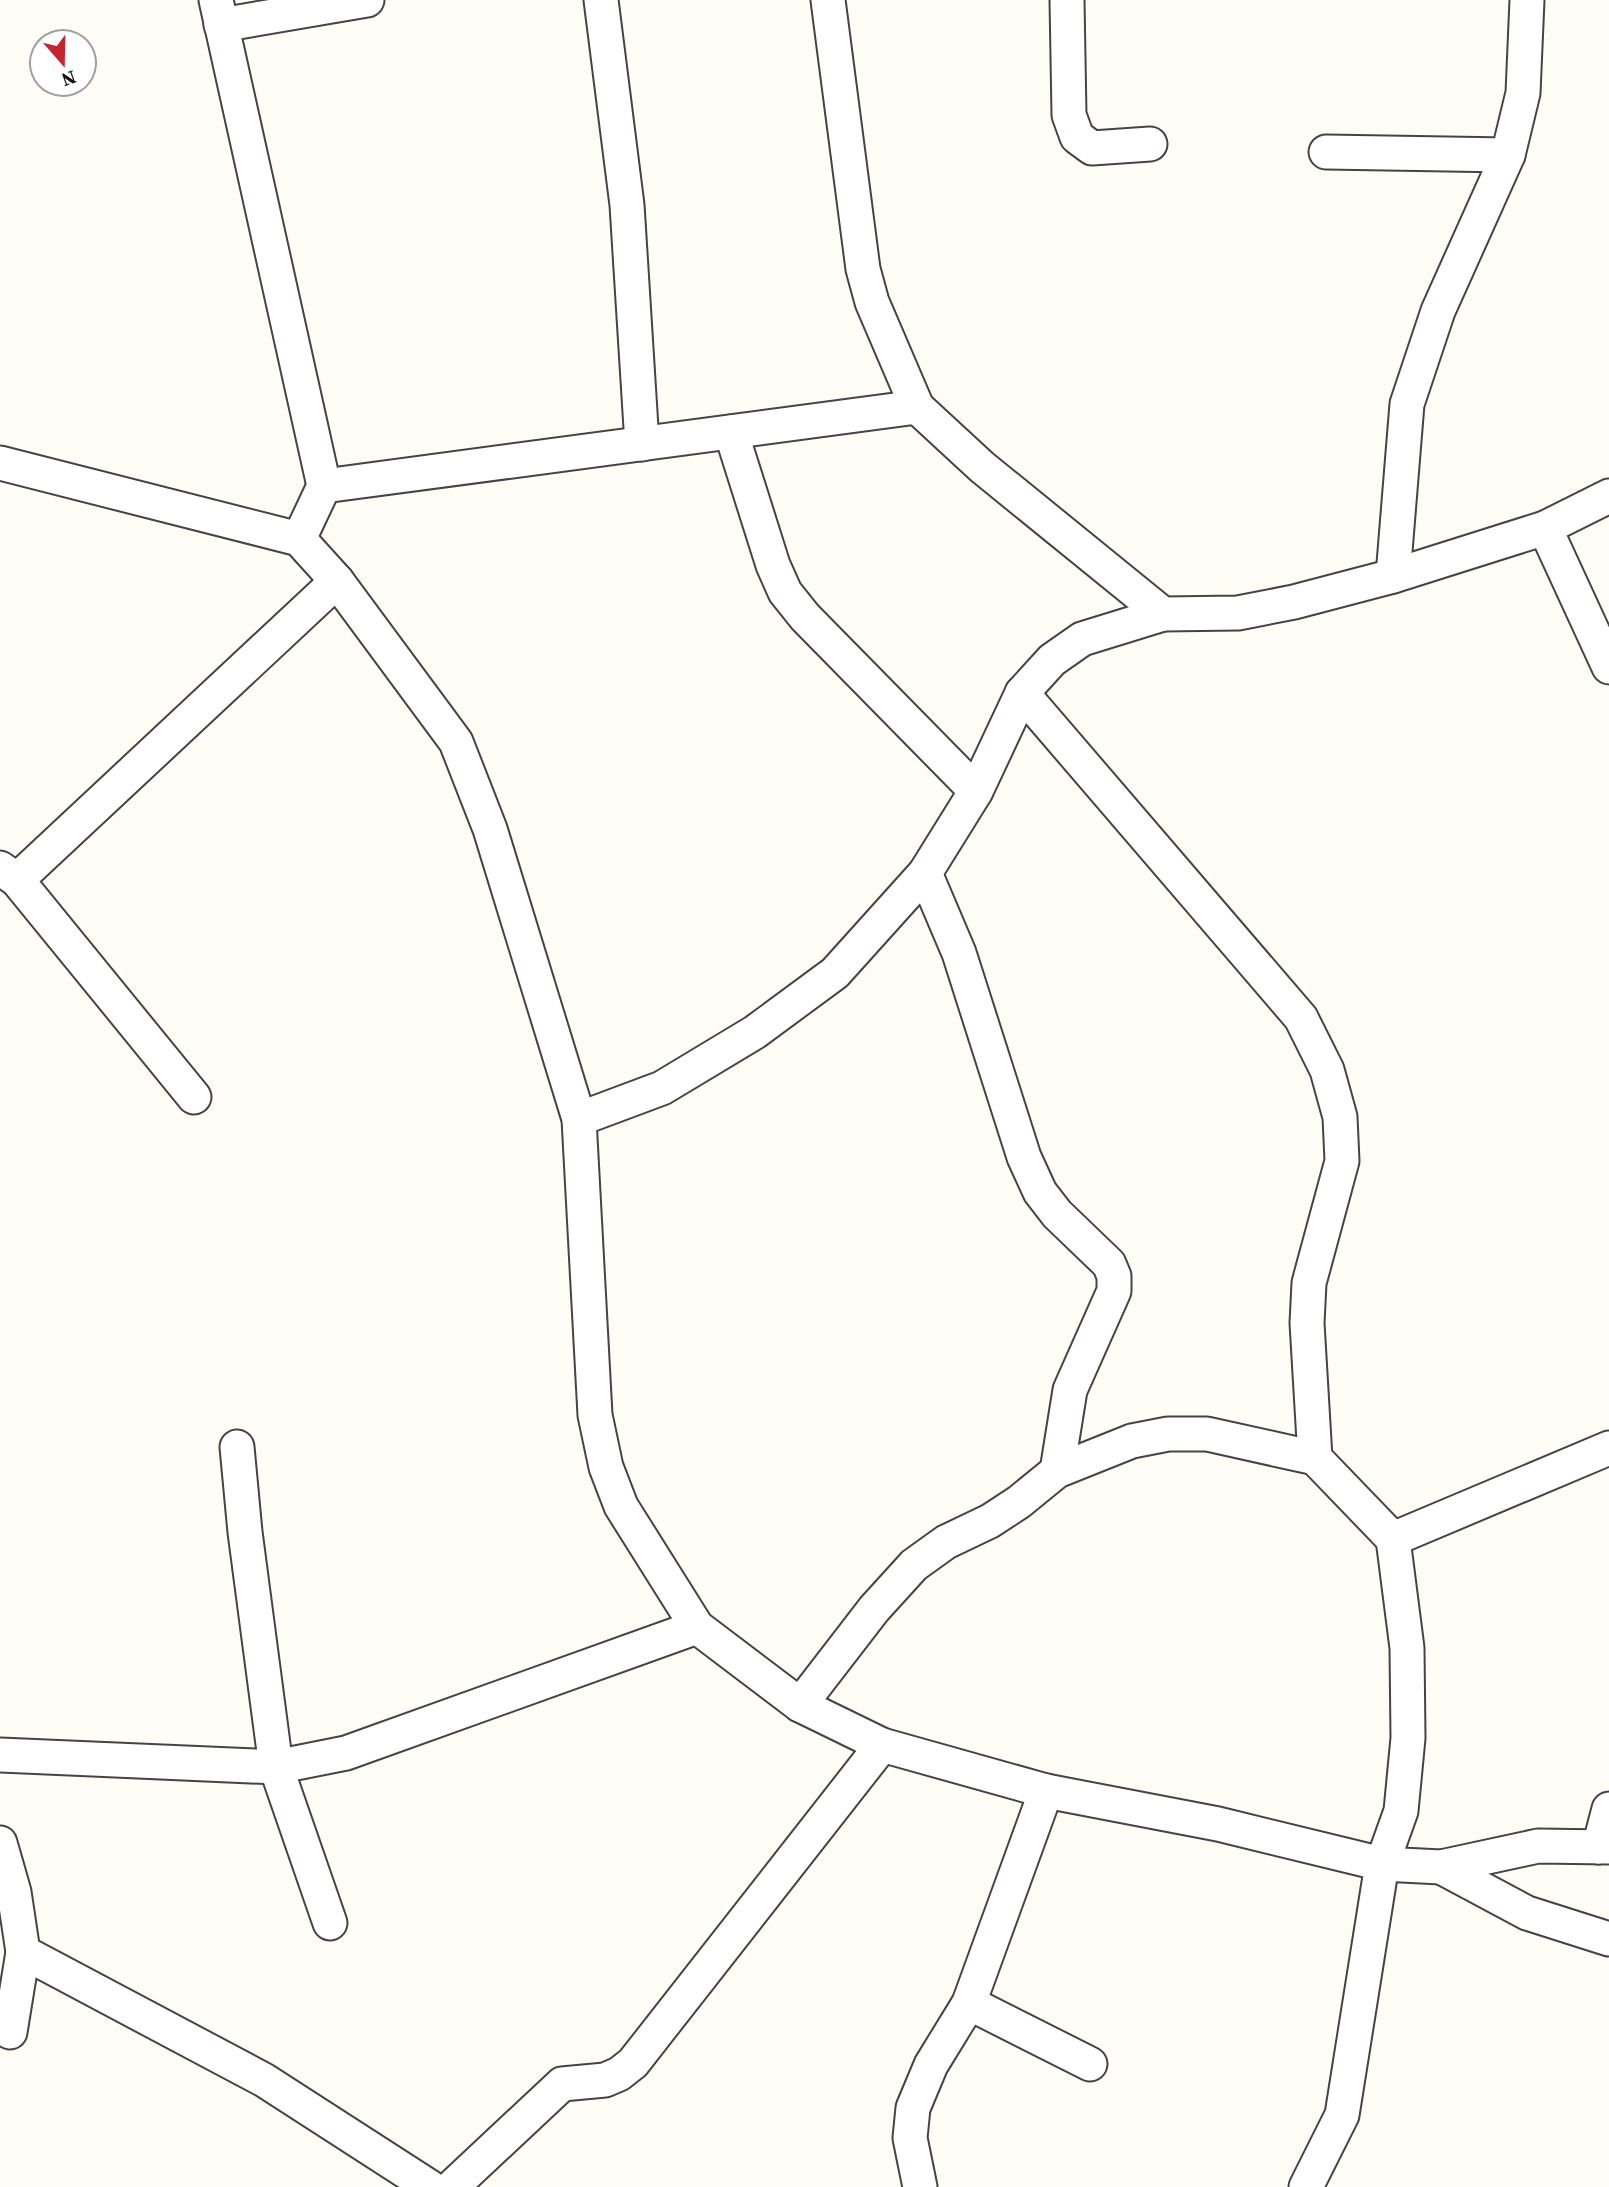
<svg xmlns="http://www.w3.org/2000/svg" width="1609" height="2187" font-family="'Source Serif 4',serif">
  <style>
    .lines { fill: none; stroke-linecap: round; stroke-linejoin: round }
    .street-casing { stroke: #444; stroke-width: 37 }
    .street { stroke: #fff; stroke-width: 33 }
  </style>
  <rect width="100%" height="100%" fill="#fffdf5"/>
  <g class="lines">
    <g class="street-casing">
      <g id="street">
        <path d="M216 0 324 486 917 407 982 467 1163 614 1238 613 1294 602 1393 576 1545 528 1609 496"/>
        <path d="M601 0 627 205 642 444"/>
        <path d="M828 0 863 269 872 302 917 407"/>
        <path d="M1067 0 1069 115 1077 137 1092 148 1150 144"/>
        <path d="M221 25 367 0"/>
        <path d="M1326 152 1508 155"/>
        <path d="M0 463 299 539 337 581 456 742 490 829 579 1119 595 1415 606 1467 621 1506 697 1627 800 1705 882 1745 1046 1791 1218 1824 1382 1864 1441 1867 1538 1846 1609 1847"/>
        <path d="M1545 528 1609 667"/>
        <path d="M299 539 324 486"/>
        <path d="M1393 576 1407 404 1438 311 1508 155 1523 93 1527 0"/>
        <path d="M1022 693 1301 1018 1327 1070 1340 1117 1342 1161 1309 1283 1307 1323 1315 1458"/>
        <path d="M976 791 1022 693 1052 660 1082 639 1163 614"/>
        <path d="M0 868 17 880 194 1097"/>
        <path d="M925 873 959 953 1024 1157 1040 1192 1057 1214 1109 1264 1114 1276V1291L1070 1390 1057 1471"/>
        <path d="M17 880 337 581"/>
        <path d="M579 1119 662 1088 755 1032 835 973 925 873 976 791 805 617 785 592 773 565 731 432"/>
        <path d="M237 1447 245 1532 276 1767 330 1923"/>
        <path d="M800 1705 874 1609 914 1565 946 1542 990 1521 1019 1502 1057 1471 1132 1441 1168 1434H1207L1315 1458 1393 1539"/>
        <path d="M0 1755 276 1767 346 1753 697 1627"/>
        <path d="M0 1843 14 1892 23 1952 10 2032"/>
        <path d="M1599 1847 1609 1809"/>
        <path d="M1441 1867 1527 1913 1609 1939"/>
        <path d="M23 1952 264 2080 430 2187"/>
        <path d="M969 2003 1090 2064"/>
        <path d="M452 2187 562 2084 605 2080 619 2074 633 2063 882 1745"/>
        <path d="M920 2187 910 2138 913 2108 931 2065 969 2003 1046 1791"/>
        <path d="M1306 2187 1342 2115 1382 1864 1401 1811 1408 1738 1407 1648 1393 1539 1609 1448"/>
      </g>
    </g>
    <use href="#street" class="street"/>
  </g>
  <g transform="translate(63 63) rotate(160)"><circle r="33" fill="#ffffff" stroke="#a0a0a0" stroke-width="2"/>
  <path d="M0-5L12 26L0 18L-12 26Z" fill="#c4262e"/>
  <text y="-10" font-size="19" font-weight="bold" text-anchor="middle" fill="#111111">N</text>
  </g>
</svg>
